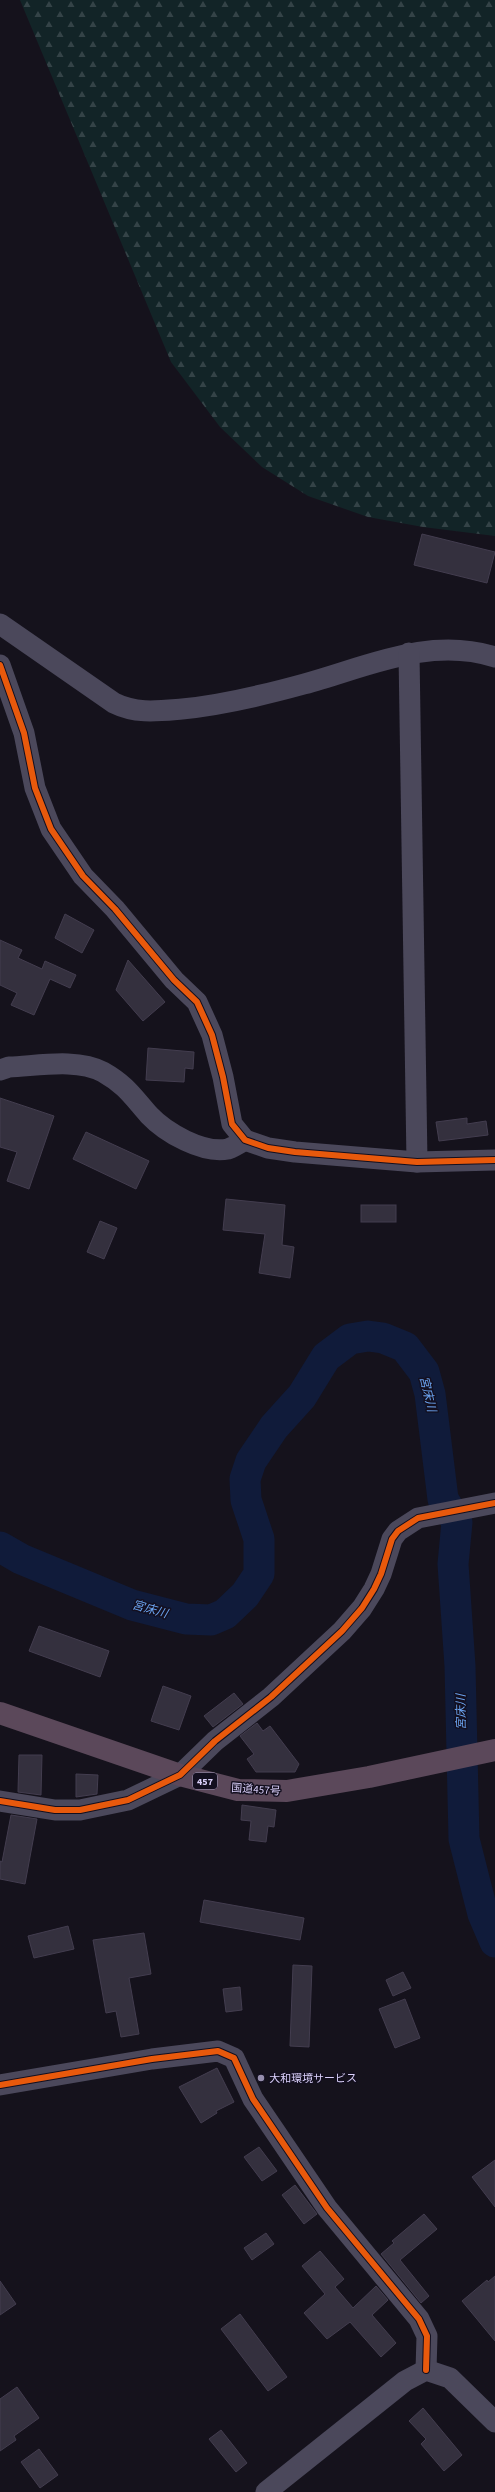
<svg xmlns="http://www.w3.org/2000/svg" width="495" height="2492" font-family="'Source Sans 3','Noto Sans JP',sans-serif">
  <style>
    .forest { fill: url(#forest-firs) }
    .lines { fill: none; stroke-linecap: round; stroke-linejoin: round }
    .river { stroke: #101b3a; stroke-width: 31 }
    .building { fill: #34303e; stroke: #433d4f }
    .minor { stroke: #4b485b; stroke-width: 21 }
    .highway { stroke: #5b485a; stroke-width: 22 }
    .cycleway-casing { stroke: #130f1f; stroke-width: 8 }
    .cycleway { stroke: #e8590c; stroke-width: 6 }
    .poi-dot { fill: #968ead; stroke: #130f1f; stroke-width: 1.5 }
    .labels { text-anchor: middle; stroke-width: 3; stroke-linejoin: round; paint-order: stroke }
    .shield { fill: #130f1f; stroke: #9f97b9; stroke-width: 1 }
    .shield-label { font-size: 10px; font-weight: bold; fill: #dbd1fb }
    .street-label { font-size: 11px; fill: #dbd1fb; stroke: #130f1f }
    .poi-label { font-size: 11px; fill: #dbd1fb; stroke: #130f1f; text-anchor: start }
    .water-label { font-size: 12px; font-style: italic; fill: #6aa3f0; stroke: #130f1f }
  </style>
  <defs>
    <pattern id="forest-firs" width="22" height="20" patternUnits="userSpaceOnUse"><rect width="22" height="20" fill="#122427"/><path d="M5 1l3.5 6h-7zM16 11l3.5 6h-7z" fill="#344347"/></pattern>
  </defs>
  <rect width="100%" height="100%" fill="#15121c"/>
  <path class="forest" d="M20 0H495V536L423 527 368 517 308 496 262 467 220 427 171 362Z"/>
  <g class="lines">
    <path class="river" d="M0 1547 21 1559 132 1605 186 1619 211 1620 225 1614 245 1595 259 1574V1539L246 1500 245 1479 251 1461 274 1427 302 1396 326 1357 350 1339 368 1336 383 1338 405 1347 424 1372 430 1394 443 1499 457 1522 453 1564 460 1666 464 1839 483 1914 495 1942"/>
  </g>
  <g class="building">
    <path d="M422 534 495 552 487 583 414 565Z"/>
    <path d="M65 914 94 930 82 953 55 938Z"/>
    <path d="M0 940 22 950 18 958 42 969 45 961 76 975 70 988 50 979 34 1015 11 1005 17 993 0 985Z"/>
    <path d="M128 960 165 1002 143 1021 116 990Z"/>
    <path d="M148 1048 194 1052 193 1069 185 1068 184 1082 146 1080Z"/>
    <path d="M0 1098 54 1116 29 1189 7 1181 17 1152 0 1147Z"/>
    <path d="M467 1118V1124L486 1121 488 1135 439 1141 436 1122Z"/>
    <path d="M86 1132 149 1161 136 1189 73 1159Z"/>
    <path d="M226 1199 285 1205 282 1245 294 1247 290 1278 259 1273 265 1234 223 1230Z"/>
    <rect x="361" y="1205" width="35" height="17"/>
    <path d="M100 1221 117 1228 104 1259 87 1252Z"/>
    <path d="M39 1626 109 1651 100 1677 29 1651Z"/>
    <path d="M163 1686 191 1696 179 1730 151 1721Z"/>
    <path d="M234 1693 243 1704 213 1727 204 1716Z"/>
    <path d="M257 1723 263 1731 270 1726 299 1764 295 1772H256L247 1759 254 1754 240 1736Z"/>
    <path d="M19 1755H42L41 1795 18 1792Z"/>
    <path d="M76 1774 98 1775 97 1794 76 1797Z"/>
    <path d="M242 1805 276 1810 274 1827 268 1826 266 1842 249 1840 251 1821 241 1820Z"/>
    <path d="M11 1815 37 1819 25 1884 0 1879V1861L2 1862Z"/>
    <path d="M204 1900 304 1918 300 1940 200 1922Z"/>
    <path d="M68 1926 74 1949 34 1958 28 1936Z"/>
    <path d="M144 1933 151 1974 129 1978 139 2034 121 2037 116 2011 106 2013 93 1940Z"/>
    <path d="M293 1965 312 1966 309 2047 290 2046Z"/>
    <path d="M403 1972 411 1988 393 1996 386 1980Z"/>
    <path d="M240 1987 242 2010 226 2012 223 1989Z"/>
    <path d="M405 1999 420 2038 395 2048 379 2009Z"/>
    <path d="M217 2068 234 2102 216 2111 217 2113 201 2123 179 2087Z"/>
    <path d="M259 2147 277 2171 262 2181 244 2157Z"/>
    <path d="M495 2160V2207L472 2177Z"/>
    <path d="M295 2185 317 2214 304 2224 282 2195Z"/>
    <path d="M424 2214 437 2229 400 2260 429 2296 421 2303 381 2254 394 2243 392 2241Z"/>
    <path d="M266 2233 274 2244 252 2260 244 2248Z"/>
    <path d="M320 2251 344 2279 335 2287 353 2308 376 2286 388 2300 372 2315 396 2343 381 2357 350 2322 327 2339 304 2313 325 2294 302 2266Z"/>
    <path d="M495 2276V2341L462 2301 487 2280 488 2282Z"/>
    <path d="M0 2281 16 2304 0 2315Z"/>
    <path d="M240 2314 287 2377 268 2391 221 2329Z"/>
    <path d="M17 2387 39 2418 14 2436 16 2440 0 2451V2399Z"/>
    <path d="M423 2408 462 2455 444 2471 421 2444 426 2439 409 2421Z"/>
    <path d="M221 2430 247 2463 236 2472 209 2439Z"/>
    <path d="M39 2449 58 2475 40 2488 21 2462Z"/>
  </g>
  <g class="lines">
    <g class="minor">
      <path d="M0 624 114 703C136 714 158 711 182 709 223 705 264 695 304 684 367 667 429 636 495 657"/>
      <path d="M409 653 417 1162"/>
      <path d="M0 665 24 733 35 788 51 829 83 876 115 909 174 980 197 1002 212 1035 223 1077 232 1124 245 1140 268 1148 295 1152 417 1162 495 1160"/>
      <path d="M0 1070 9 1067C37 1066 77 1058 103 1072 126 1085 133 1097 149 1115 166 1133 203 1154 228 1149 234 1147 240 1143 245 1140"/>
      <path d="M0 1801 55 1810H80L128 1800 180 1775 215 1741 271 1697 342 1631 362 1608 374 1589 381 1574 392 1539 398 1531 418 1518 495 1503"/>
      <path d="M0 2085 152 2059 218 2051 234 2058 253 2099 327 2208 419 2319 427 2336 426 2370"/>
      <path d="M266 2492 405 2381 426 2370 450 2378 495 2422"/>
    </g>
    <path class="highway" d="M0 1713 180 1775 238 1790 287 1791 369 1777 495 1750"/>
    <g class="cycleway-casing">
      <g id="cycleway">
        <path d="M0 665 24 733 35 788 51 829 83 876 115 909 174 980 197 1002 212 1035 223 1077 232 1124 245 1140 268 1148 295 1152 417 1162 495 1160"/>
        <path d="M0 1801 55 1810H80L128 1800 180 1775 215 1741 271 1697 342 1631 362 1608 374 1589 381 1574 392 1539 398 1531 418 1518 495 1503"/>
        <path d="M0 2085 152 2059 218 2051 234 2058 253 2099 327 2208 419 2319 427 2336 426 2370"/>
      </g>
    </g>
    <use href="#cycleway" class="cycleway"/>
  </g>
  <circle class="poi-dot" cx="261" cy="2078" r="4"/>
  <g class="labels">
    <rect class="shield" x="193" y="1773" width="24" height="16" rx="3"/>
    <g class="shield-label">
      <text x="205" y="1785">457</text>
    </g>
    <g class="street-label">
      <text transform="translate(256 1789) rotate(4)" y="4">国道457号</text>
    </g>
    <g class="poi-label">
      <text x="269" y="2082">大和環境サービス</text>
    </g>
    <g class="water-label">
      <text transform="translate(428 1394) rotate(77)" y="4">宮床川</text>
      <text transform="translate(150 1609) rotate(16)" y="4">宮床川</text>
      <text transform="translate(461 1712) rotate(-91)" y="4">宮床川</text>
    </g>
  </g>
</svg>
